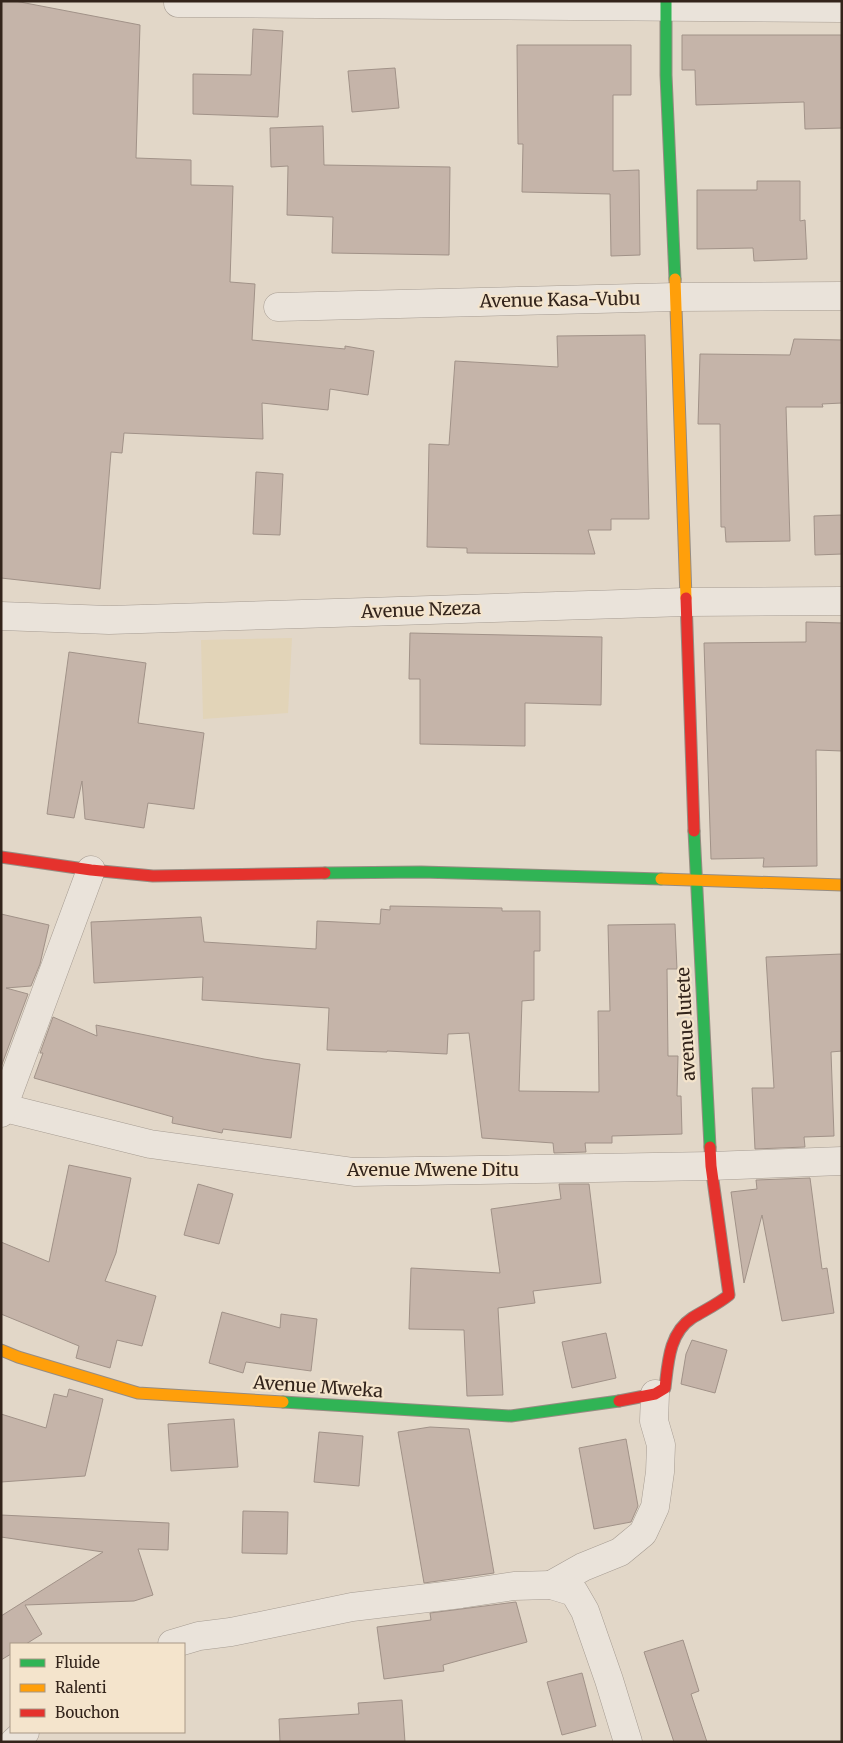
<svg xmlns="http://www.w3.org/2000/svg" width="843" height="1743" font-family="Merriweather,serif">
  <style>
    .farmland { fill: #e2d4b8 }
    .building { fill: #c5b4a9; stroke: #a19288 }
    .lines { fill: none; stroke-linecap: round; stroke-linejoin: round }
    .street-casing { stroke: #a69c92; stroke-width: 29 }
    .fast-casing { stroke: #968c82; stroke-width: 13 }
    .slow-casing { stroke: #968c82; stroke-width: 13 }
    .jam-casing { stroke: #968c82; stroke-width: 13 }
    .street { stroke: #eae3da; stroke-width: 28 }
    .fast { stroke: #30b455; stroke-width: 11 }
    .slow { stroke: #ff9f0a; stroke-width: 11 }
    .jam { stroke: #e5322d; stroke-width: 11 }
    .labels { text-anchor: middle; stroke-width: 4.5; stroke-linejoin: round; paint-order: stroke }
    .street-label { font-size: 18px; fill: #33241b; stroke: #f4e4cc }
  </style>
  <rect width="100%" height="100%" fill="#e2d7c8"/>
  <path class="farmland" d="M292 638 288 713 203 719 201 640Z"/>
  <g class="building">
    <path d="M1 1H15L140 25 136 158 191 160V185L233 186 230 282 255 284 252 340 345 349V346L374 351 368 395 330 389 328 410 262 403 263 439 124 433 122 453 111 452 100 589 1 578Z"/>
    <path d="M253 29 283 31 278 117 193 114V74L251 75Z"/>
    <path d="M682 35H842V128L805 129 804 102 696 105 695 70H682Z"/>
    <path d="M517 45H631V95H613V171L639 170 640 255 611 256 610 194 522 192 523 144H518Z"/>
    <path d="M395 68 399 108 352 112 348 71Z"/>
    <path d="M323 126 324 165 450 167 449 255 332 253 333 217 287 215 288 166 271 167 270 128Z"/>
    <path d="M757 181H800V221L805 220 807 259 754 261 753 248 697 249V190H757Z"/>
    <path d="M645 335 649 519H611V530H588L595 554 467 553V548L427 547 429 444 449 445 455 361 558 367 557 336Z"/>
    <path d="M794 339 842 340V403L822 404 823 407H786L790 541 726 542 725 527H721L720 424H698L700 354 790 355Z"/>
    <path d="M256 472 283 474 280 535 253 534Z"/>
    <path d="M842 515V554L815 555 814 516Z"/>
    <path d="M806 622 842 623V751L816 750 817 866 763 867 764 858 711 859 704 643 806 642Z"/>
    <path d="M410 633 602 637 601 705 525 703V746L420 744V679H409Z"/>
    <path d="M69 652 146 663 138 723 204 733 194 809 148 803 144 828 85 819 82 781 74 818 47 814Z"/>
    <path d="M390 906 502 908V911H540V951H534V1000L522 1001 519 1091 599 1092 598 1011H610L608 925 675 924 677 969H667L668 1056H678L677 1096H681L682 1134 612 1136V1143H585L586 1152 554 1153 553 1143 482 1138 469 1033 448 1034 447 1054 387 1051V1052L327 1050 329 1008 202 1000 203 977 94 983 91 922 201 917 204 942 316 949 317 921 380 924 381 909 390 910Z"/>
    <path d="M1 914 49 925 40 964 31 986 6 988 28 994 1 1067Z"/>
    <path d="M842 954V1051L831 1052 834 1136 804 1137 805 1147 755 1149 752 1088H774L766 957Z"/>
    <path d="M53 1017 97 1036 96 1025 264 1059 300 1064 291 1138 223 1129 222 1133 172 1123 173 1117 34 1078 43 1053H40Z"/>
    <path d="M69 1165 131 1178 116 1253 105 1281 156 1296 142 1346 117 1340 110 1368 76 1358 79 1346 1 1314V1242L49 1262Z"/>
    <path d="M810 1178 822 1269 827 1268 834 1313 782 1321 762 1215 744 1283 731 1192 757 1189 756 1180Z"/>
    <path d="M198 1184 233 1194 219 1244 184 1235Z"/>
    <path d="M559 1184H589L601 1283 533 1291 535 1303 498 1308 503 1395 467 1396 464 1330 409 1329 411 1268 500 1273 491 1209 561 1199Z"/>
    <path d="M222 1312 280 1328 281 1314 317 1319 311 1371 246 1362 243 1373 209 1363Z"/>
    <path d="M606 1333 616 1378 572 1388 562 1342Z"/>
    <path d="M692 1340 727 1350 715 1393 681 1384 686 1354Z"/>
    <path d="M69 1389 103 1399 85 1476 1 1482V1414L46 1428 54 1394 67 1397Z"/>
    <path d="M234 1419 238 1467 171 1471 168 1424Z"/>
    <path d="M430 1427 469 1429 494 1573 424 1583 398 1432Z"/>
    <path d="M319 1432 363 1436 359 1486 314 1482Z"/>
    <path d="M626 1439 638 1506 631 1522 594 1529 579 1448Z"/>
    <path d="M243 1511 288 1512 287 1554 242 1553Z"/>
    <path d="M1 1515 169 1523 168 1550 138 1549 153 1595 134 1601 25 1605 42 1634 26 1644H11V1654L1 1660V1616L103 1552 1 1537Z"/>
    <path d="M516 1602 527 1642 443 1665 444 1671 384 1679 377 1627 431 1620 430 1613Z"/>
    <path d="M683 1640 699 1691 691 1694 707 1742H674L644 1652Z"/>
    <path d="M582 1673 596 1726 562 1735 547 1682Z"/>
    <path d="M402 1700 405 1742H280L279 1719 359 1714 358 1703Z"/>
  </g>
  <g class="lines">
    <g class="street-casing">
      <g id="street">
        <path d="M178 3 842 8"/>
        <path d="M278 307 676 297 842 296"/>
        <path d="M1 616 109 620 686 602 842 601"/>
        <path d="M1 1107 150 1144 354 1172 711 1166 842 1161"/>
        <path d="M1 1113 91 870"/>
        <path d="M551 1585 583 1567 620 1552 643 1533 655 1507 660 1472 661 1445 654 1421 655 1394"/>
        <path d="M172 1644 199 1636 231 1632 352 1607 461 1594 514 1586 551 1585 574 1592 585 1611 609 1680 628 1742"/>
        <path d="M14 1742 25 1732"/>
      </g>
    </g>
    <g class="fast-casing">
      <g id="fast">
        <path d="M666 1V75L675 279"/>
        <path d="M694 831 710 1147"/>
        <path d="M325 873 421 872 661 879"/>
        <path d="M283 1402 511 1416 619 1401"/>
      </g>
    </g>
    <g class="slow-casing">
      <g id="slow">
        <path d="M675 279 686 598"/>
        <path d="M661 879 842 885"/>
        <path d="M1 1350 18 1357 138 1393 283 1402"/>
      </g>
    </g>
    <g class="jam-casing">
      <g id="jam">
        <path d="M686 598 694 831"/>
        <path d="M1 857 91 870 153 876 325 873"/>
        <path d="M619 1401 655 1394 665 1388C668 1363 669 1333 692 1318 705 1310 718 1304 729 1295L711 1166 710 1147"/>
      </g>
    </g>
    <use href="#street" class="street"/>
    <use href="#fast" class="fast"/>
    <use href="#slow" class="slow"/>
    <use href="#jam" class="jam"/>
  </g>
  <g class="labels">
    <g class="street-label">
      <text transform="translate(560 300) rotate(-1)" y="6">Avenue Kasa-Vubu</text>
      <text transform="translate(421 610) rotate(-2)" y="6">Avenue Nzeza</text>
      <text transform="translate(686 1024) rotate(-93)" y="6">avenue lutete</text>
      <text x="433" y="1176">Avenue Mwene Ditu</text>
      <text transform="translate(318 1387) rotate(4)" y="6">Avenue Mweka</text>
    </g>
  </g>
  <rect width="843" height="1743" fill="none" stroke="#33241b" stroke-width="5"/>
  <rect x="10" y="1643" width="175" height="90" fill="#f4e4cc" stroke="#a79785"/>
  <rect x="20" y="1659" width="25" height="8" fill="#30b455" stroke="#a79785"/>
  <text x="55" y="1668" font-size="15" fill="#33241b">Fluide</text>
  <rect x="20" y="1684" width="25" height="8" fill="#ff9f0a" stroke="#a79785"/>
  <text x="55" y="1693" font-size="15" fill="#33241b">Ralenti</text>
  <rect x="20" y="1709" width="25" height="8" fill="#e5322d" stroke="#a79785"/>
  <text x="55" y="1718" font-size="15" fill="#33241b">Bouchon</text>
</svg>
